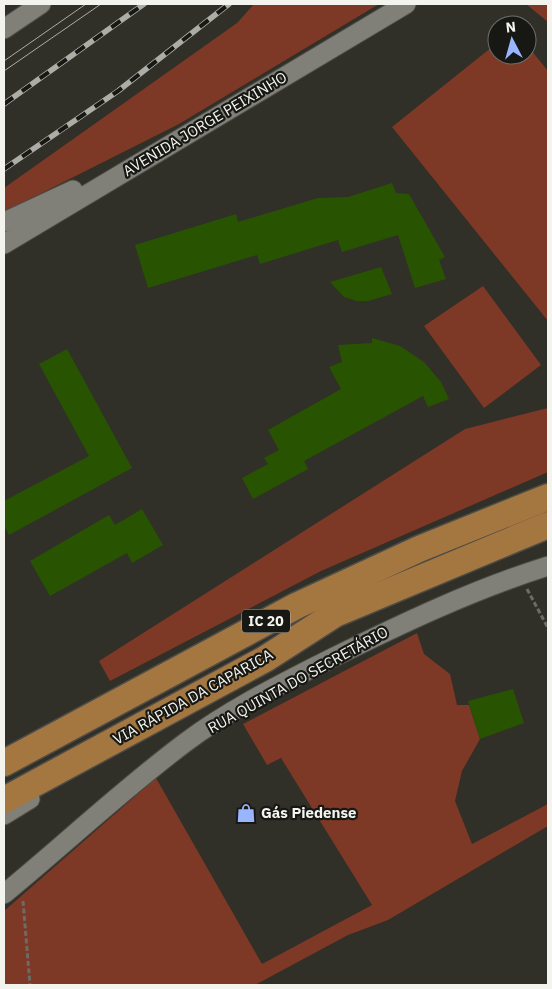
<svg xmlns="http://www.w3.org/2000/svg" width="552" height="989" font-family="'IBM Plex Sans',sans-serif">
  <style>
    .green { fill: #7e3826 }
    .building { fill: #285401 }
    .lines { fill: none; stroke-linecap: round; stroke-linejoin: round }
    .minor-casing { stroke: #4d4c46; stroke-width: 21 }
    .highway-casing { stroke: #4d4c46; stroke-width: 29 }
    .path { stroke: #6c6b65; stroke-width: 3; stroke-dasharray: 5 2.5; stroke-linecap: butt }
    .minor { stroke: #808078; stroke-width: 19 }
    .highway { stroke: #a47640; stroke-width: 26 }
    .tram { stroke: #adada7; stroke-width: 1 }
    .rail-casing { stroke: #adada7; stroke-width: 5.5 }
    .rail { stroke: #171714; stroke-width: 4; stroke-dasharray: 11; stroke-linecap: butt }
    .labels { text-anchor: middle; stroke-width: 4.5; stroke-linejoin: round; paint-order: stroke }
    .shield { fill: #171714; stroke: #b2b2ad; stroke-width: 1 }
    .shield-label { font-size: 14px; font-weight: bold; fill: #f4f4ef }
    .street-label { font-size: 15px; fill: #f4f4ef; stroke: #171714 }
    .poi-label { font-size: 15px; font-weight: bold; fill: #f4f4ef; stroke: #171714; text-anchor: start }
  </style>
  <rect width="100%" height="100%" fill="#302f28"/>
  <g class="green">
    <path d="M254 4H379L179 124 4 212V188L237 23Z"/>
    <path d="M526 4H548V22Z"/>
    <path d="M497 43V55H527V45L548 71V321L392 127Z"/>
    <path d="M483 286 541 365 484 408 424 326Z"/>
    <path d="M548 408V472L321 571 110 681 99 661 465 429Z"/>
    <path d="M417 633 424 654 450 674 457 705H469L480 739 462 771 455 801 472 844 548 804V826L388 920 348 935 255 985H4V911L156 778 262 964 372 905 281 758 267 765 243 724Z"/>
  </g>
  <g class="building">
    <path d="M392 183 396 193 409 194 445 257 439 260 446 279 415 288 398 235 342 252 338 240 260 264 257 255 148 288 135 245 236 214 238 222 318 198 348 197Z"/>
    <path d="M381 267 392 294 368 301H357L344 297 330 282Z"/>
    <path d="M372 338 400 346 424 362 441 382 449 399 428 407 423 396 304 461 308 469 253 499 242 478 268 464 264 458 279 450 268 430 341 389 329 367 342 362 338 345 372 343Z"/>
    <path d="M67 349 132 468 9 535 4 525V501L89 456 39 364Z"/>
    <path d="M142 509 163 545 132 563 127 553 50 596 30 561 109 515 115 525Z"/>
    <path d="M513 689 524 723 480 739 468 701Z"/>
  </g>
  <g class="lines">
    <g class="minor-casing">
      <g id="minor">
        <path d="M4 29 41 4"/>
        <path d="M4 222 73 190"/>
        <path d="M4 244 406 4"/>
        <path d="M4 815 30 799"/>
        <path d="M4 894C65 844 123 789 186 742 230 709 281 684 330 659 401 624 472 590 548 566"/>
      </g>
    </g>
    <g class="highway-casing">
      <g id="highway">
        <path d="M4 763 296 606 419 549 548 497"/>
        <path d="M4 800 265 659 335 614 548 525"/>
      </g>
    </g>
    <g class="path">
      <path d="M527 589 548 628"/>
      <path d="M23 901 30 985"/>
    </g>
    <use href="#minor" class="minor"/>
    <use href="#highway" class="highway"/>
    <g class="tram">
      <path d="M4 61 86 4"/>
      <path d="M4 71 101 4"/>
    </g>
    <g class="rail-casing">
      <g id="rail">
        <path d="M4 104 144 4"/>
        <path d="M4 169 118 91 229 4"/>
      </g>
    </g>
    <use href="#rail" class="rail"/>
  </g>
  <defs>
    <g id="shop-bare" transform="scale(1.5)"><path d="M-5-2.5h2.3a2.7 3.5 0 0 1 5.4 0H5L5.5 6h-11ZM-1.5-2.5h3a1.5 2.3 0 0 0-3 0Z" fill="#99b5fd" stroke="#171714" stroke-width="2.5" paint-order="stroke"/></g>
  </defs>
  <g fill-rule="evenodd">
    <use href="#shop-bare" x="246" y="813"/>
  </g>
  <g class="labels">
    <rect class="shield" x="242" y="609.5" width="48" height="23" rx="4"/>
    <g class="shield-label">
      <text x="266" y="626">IC 20</text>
    </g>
    <g class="street-label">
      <text transform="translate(205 124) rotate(-31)" y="5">AVENIDA JORGE PEIXINHO</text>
      <text transform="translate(298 680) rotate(-29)" y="5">RUA QUINTA DO SECRETÁRIO</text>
      <text transform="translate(193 697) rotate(-29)" y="5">VIA RÁPIDA DA CAPARICA</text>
    </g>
    <g class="poi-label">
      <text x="261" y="818">Gás Piedense</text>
    </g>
  </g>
  <rect width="552" height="989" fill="none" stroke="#f4f4ef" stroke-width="10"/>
  <g transform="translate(512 40) rotate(354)"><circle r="24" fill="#171714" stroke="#6f6f6c"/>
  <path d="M0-4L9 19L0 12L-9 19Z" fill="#99b5fd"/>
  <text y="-8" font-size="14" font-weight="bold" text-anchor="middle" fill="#f4f4ef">N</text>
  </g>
</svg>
